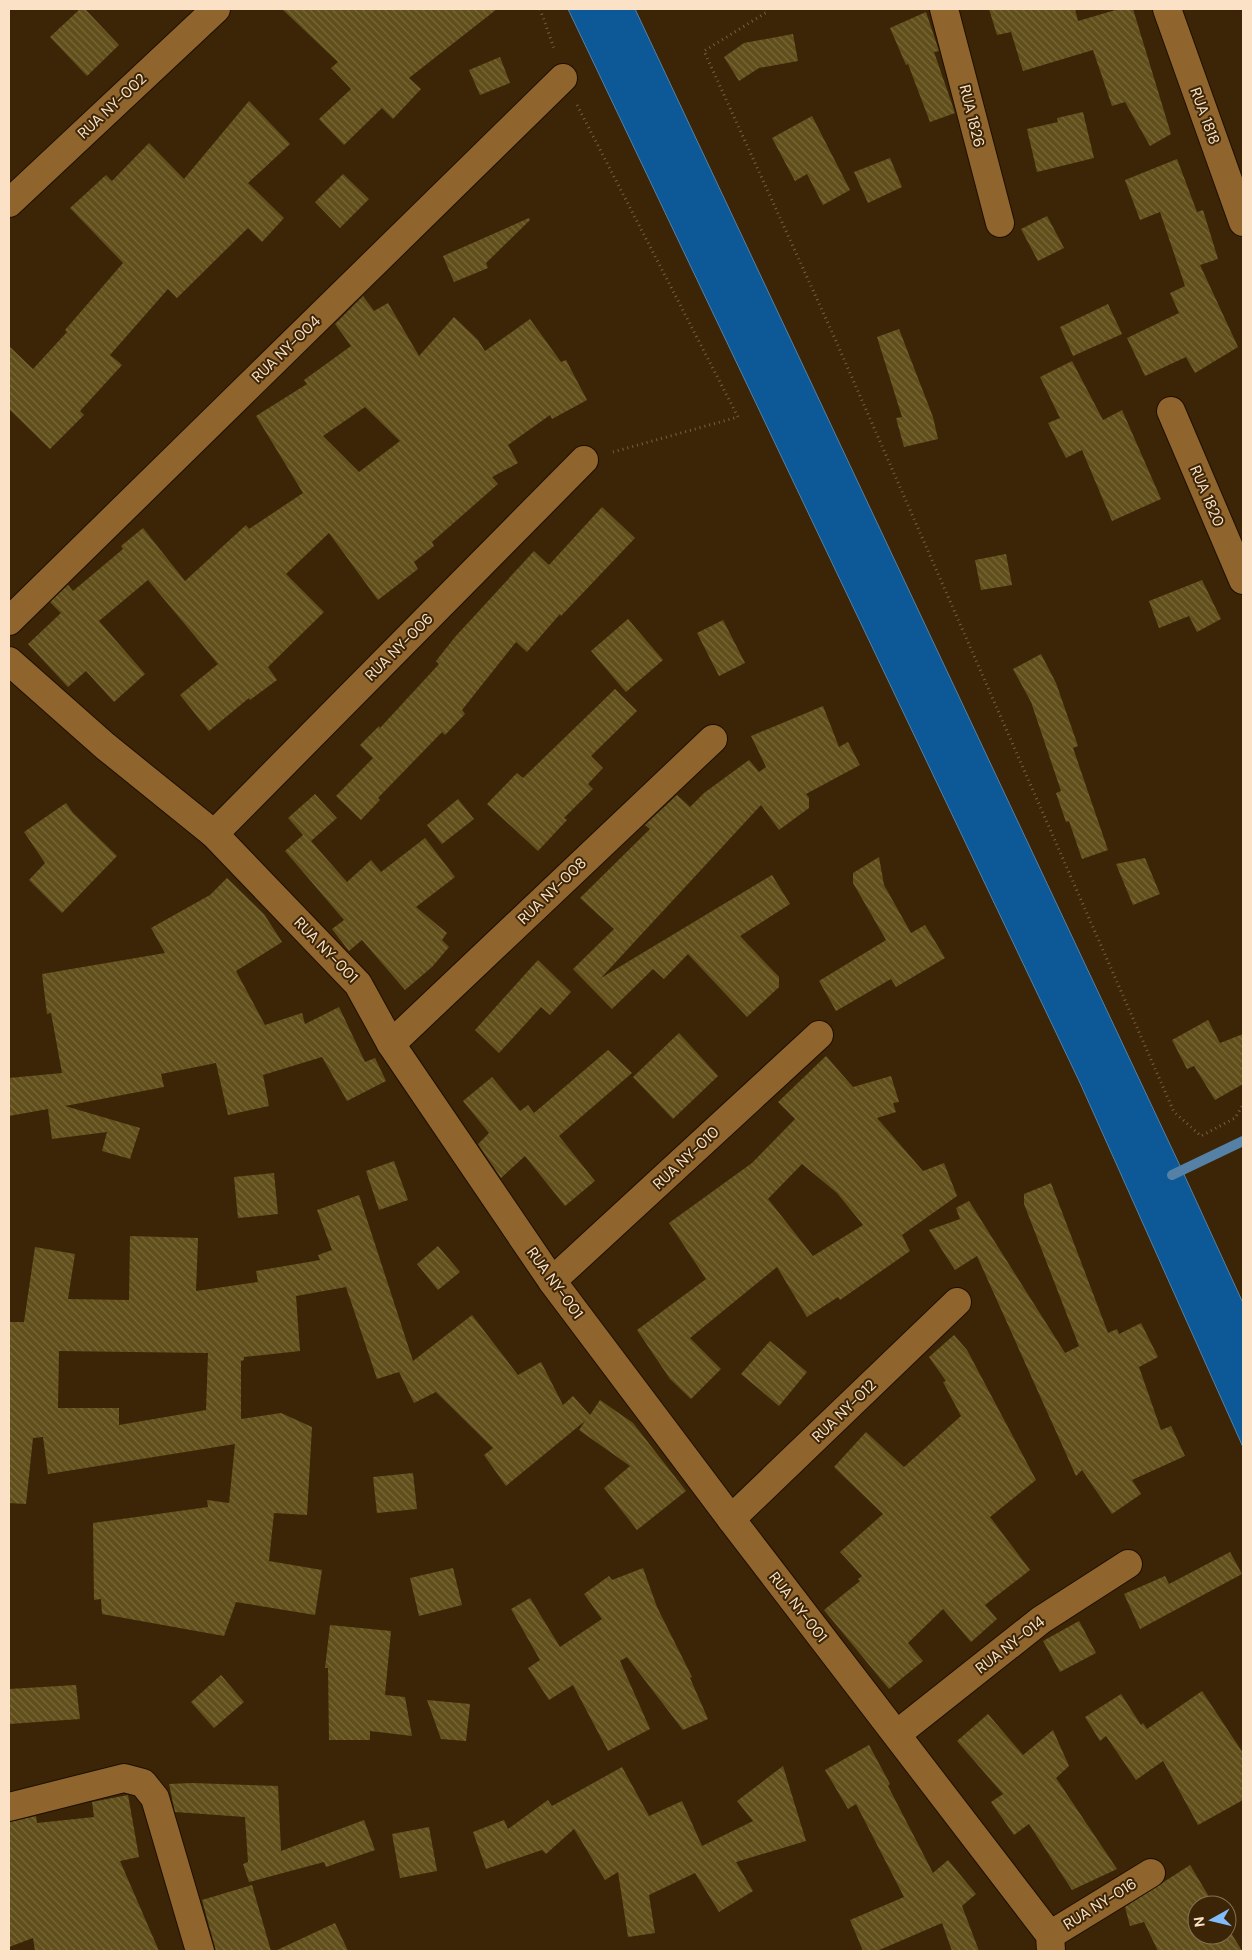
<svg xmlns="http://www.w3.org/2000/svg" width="1252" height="1960" font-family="'DM Sans',sans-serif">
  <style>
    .water { fill: #0d5897; stroke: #5481a5 }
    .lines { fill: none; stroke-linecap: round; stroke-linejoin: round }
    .stream { stroke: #5481a5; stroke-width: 10 }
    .building { fill: url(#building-back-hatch); fill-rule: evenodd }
    .street-casing { stroke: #1d1001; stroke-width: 30 }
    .path { stroke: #765f41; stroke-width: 3; stroke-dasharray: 1 4; stroke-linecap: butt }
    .street { stroke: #90642d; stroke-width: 28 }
    .labels { text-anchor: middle; stroke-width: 4; stroke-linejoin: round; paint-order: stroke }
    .street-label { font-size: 15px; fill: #fbe2c6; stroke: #3b2506 }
  </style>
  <defs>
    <pattern id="building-back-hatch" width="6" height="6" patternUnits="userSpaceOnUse" patternTransform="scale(1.25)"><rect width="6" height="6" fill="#614f1b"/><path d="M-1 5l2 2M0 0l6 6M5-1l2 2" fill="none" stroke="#79683b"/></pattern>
  </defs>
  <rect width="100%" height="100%" fill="#3b2506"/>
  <path class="water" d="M568 9H635L1182 1170 1243 1303V1447L1081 1085Z"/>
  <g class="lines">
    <path class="stream" d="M1172 1175 1243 1141"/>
  </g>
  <g class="building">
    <path d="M80 9H85L119 45 87 76 50 37Z"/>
    <path d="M282 9H497L409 78 421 89 393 119 382 108 344 145 319 119 351 89 331 68 338 62Z"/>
    <path d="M989 9H1075L1078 21 1119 9H1133L1171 134 1150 146 1125 102 1112 106 1093 50 1023 71 1011 32 997 35Z"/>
    <path d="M926 12 939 51 934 52 955 113 930 122 908 64 906 65 890 28Z"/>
    <path d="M793 34 798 61 759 68 739 81 724 57 744 43Z"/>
    <path d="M500 57 510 83 480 95 469 70Z"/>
    <path d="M249 101 290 144 248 183 284 218 262 242 248 228 177 298 168 289 110 355 122 365 80 411 84 415 50 449 9 409V346L33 369 67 332 65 330 123 263 70 208 106 175 112 181 149 143 184 179Z"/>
    <path d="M1083 112 1094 158 1037 172 1027 129 1058 122 1057 118Z"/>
    <path d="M812 116 850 190 823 205 807 174 795 181 772 138Z"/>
    <path d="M890 158 902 187 868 203 854 172Z"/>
    <path d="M1177 159 1197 212 1203 210 1218 259 1200 265 1238 347 1195 373 1186 357 1145 376 1127 338 1179 313 1170 293 1185 286 1160 212 1140 220 1125 180Z"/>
    <path d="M343 174 369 199 340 228 315 202Z"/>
    <path d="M1047 216 1064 248 1038 261 1021 229Z"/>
    <path d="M529 218 530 220 486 263 488 268 454 282 443 256Z"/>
    <path d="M363 296 374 311 388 303 419 356 454 317 478 340 485 351 530 319 561 362 566 360 587 400 552 419 550 415 508 445 518 463 492 477 498 484 432 542 434 546 414 562 418 569 378 600 329 533 286 574 324 612 268 667 277 680 250 700 249 698 209 731 180 695 218 664 148 580 99 621 145 674 114 702 86 671 68 687 28 644 61 613 50 602 68 585 73 591 123 549 121 546 143 528 185 581 246 525 249 529 303 493 256 416 307 384 304 380 351 346 335 324ZM365 407 400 441 359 472 323 436Z"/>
    <path d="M1108 304 1122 334 1073 356 1060 327Z"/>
    <path d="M899 329 933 417 938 439 904 447 896 418 902 417 877 337Z"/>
    <path d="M1072 361 1103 420 1122 410 1161 499 1112 521 1082 450 1066 458 1048 423 1060 418 1040 377Z"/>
    <path d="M602 507 635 538 561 616 560 614 527 652 516 642 462 710 465 714 445 735 442 732 378 798 380 800 361 820 336 796 373 758 360 745 379 726 380 728 439 664 436 661 455 637 534 551 549 565Z"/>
    <path d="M1006 554 1012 585 981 590 975 560Z"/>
    <path d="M1202 580 1221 619 1197 632 1189 616 1159 628 1149 601Z"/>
    <path d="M628 619 663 660 626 692 591 651Z"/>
    <path d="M723 620 745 663 719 676 697 633Z"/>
    <path d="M1041 654 1056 683 1078 746 1073 748 1108 850 1082 859 1069 821 1066 822 1056 793 1061 791 1031 702 1013 669Z"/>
    <path d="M615 689 637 711 591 756 603 768 588 784 593 789 564 818 567 820 538 851 487 804 517 773 523 778Z"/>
    <path d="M823 706 839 747 848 742 860 765 806 794 809 798V808L779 830 761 805 601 978 772 875 790 904 740 936 779 977V987L747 1017 688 954 664 979 653 969 612 1009 573 969 614 929 580 898 650 829 645 825 677 795 690 807 704 793 749 760 759 772 766 767 751 736Z"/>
    <path d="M315 794 337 818 311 841 347 882 371 860 381 872 425 838 455 877 416 907 447 933 442 940 449 947 432 967 405 990 362 940 349 951 332 929 344 920 285 851 303 835 288 818Z"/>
    <path d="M458 799 474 819 442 844 427 825Z"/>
    <path d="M66 803 73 813 117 856 62 913 29 880 45 863 24 832Z"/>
    <path d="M879 857 884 885 911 933 925 925 945 958 896 987 891 979 836 1011 819 981 886 940 853 883V873Z"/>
    <path d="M1145 858 1160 894 1133 905 1116 864Z"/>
    <path d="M227 878 264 914 282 942 236 971 265 1025 302 1013 305 1024 339 1007 365 1062 375 1058 386 1081 347 1101 322 1057 263 1075 269 1106 228 1115 216 1063 161 1074 164 1087 65 1106 140 1128 130 1159 102 1151 107 1132 52 1139 48 1109 9 1116V1078L62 1073 51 1013 47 1014 42 974 165 953 151 928 210 895Z"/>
    <path d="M538 960 571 992 550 1015 541 1007 499 1053 475 1030Z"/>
    <path d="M1208 1020 1220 1043 1243 1034V1084L1215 1100 1194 1066 1187 1069 1172 1040Z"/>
    <path d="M679 1033 718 1076 673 1119 633 1077Z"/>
    <path d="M608 1050 632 1073 559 1136 595 1181 565 1206 525 1156 501 1178 478 1144 489 1133 463 1101 492 1077 520 1111 528 1105 534 1113Z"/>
    <path d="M826 1056 853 1087 891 1076 899 1102 893 1103 896 1112 877 1118 923 1171 944 1163 957 1196 902 1235 910 1251 840 1300 838 1297 807 1317 777 1267 690 1338 721 1369 691 1399 670 1379 637 1330 706 1279 669 1223 752 1163 795 1119 778 1102ZM802 1164 837 1193 863 1225 813 1256 768 1199Z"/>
    <path d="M394 1161 408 1200 379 1210 366 1171Z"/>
    <path d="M274 1173 278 1214 238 1218 234 1177Z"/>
    <path d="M1051 1183 1108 1333 1117 1329 1119 1334 1141 1323 1158 1357 1139 1367 1161 1430 1171 1426 1185 1456 1132 1480 1141 1494 1112 1514 1082 1470 1076 1476 977 1256 955 1270 929 1230 960 1219 956 1208 969 1201 1065 1353 1079 1346 1024 1204V1194Z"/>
    <path d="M359 1195 413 1361 472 1315 518 1375 541 1362 563 1405 573 1396 590 1415 600 1400 633 1423 686 1491 637 1530 604 1488 630 1466 579 1430 585 1421 506 1486 484 1455 493 1448 436 1392 414 1403 399 1372 377 1379 346 1287 296 1296 300 1351 244 1357V1360L241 1361V1419L281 1413 312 1427 307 1515 274 1513 269 1561 322 1570 315 1615 236 1602 224 1636 102 1614 101 1599 94 1600 93 1523 208 1507 207 1500 229 1503 235 1444 48 1474 43 1437 33 1438 26 1504 9 1503V1322H24L35 1247 75 1254 68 1299 129 1300 130 1236 198 1238 196 1291 258 1282 256 1271 320 1260 318 1255 332 1250 317 1210ZM59 1351 208 1353 206 1410 119 1425V1408H58Z"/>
    <path d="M438 1246 460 1272 438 1290 417 1264Z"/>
    <path d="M954 1335 967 1350 1036 1480 990 1517 1030 1570 985 1605 997 1619 971 1642 943 1609 908 1643 923 1661 889 1689 824 1610 860 1581 858 1579 862 1576 840 1552 883 1514 834 1467 866 1432 904 1467 961 1416 943 1382 946 1381 929 1357Z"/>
    <path d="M770 1341 807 1372 779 1406 741 1374Z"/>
    <path d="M413 1473 417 1509 377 1513 373 1477Z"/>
    <path d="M1230 1552 1242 1574 1140 1629 1124 1594 1165 1576 1169 1584Z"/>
    <path d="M453 1568 462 1605 419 1616 410 1578Z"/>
    <path d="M643 1568 657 1607 692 1677 690 1678 708 1719 683 1730 627 1657 620 1661 650 1729 608 1751 573 1685 549 1700 528 1668 540 1660 511 1609 530 1598 560 1647 602 1619 584 1594 609 1576 612 1580Z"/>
    <path d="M1079 1621 1096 1653 1060 1672 1043 1641Z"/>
    <path d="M330 1625 391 1631 385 1695 405 1697 412 1736 370 1731V1740H329L328 1668H325Z"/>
    <path d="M221 1675 244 1702 214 1728 191 1702Z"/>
    <path d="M76 1685 80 1719 9 1724V1689Z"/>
    <path d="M1202 1691 1243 1753V1800L1198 1825 1163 1761 1136 1780 1106 1736 1100 1741 1085 1717 1121 1694 1141 1725 1143 1723 1147 1729Z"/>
    <path d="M427 1700 470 1704 466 1741 441 1739Z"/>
    <path d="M988 1714 1023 1755 1053 1730 1069 1766 1056 1778 1117 1869 1072 1890 1029 1824 1014 1835 991 1802 1003 1794 957 1741Z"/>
    <path d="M869 1745 890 1784 888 1786 933 1873 948 1860 976 1894 962 1906 979 1951H952L942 1923 877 1951H863L850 1920 904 1897 856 1804 848 1809 825 1770Z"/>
    <path d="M783 1766 806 1841 736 1862 753 1891 719 1912 695 1873 649 1895 655 1933 628 1937 618 1872 605 1880 574 1829 546 1854 542 1850 486 1869 473 1832 504 1820 508 1829 548 1800 552 1806 622 1767 649 1816 682 1801 702 1846 753 1821 737 1801Z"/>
    <path d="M192 1783 278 1786 281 1851 364 1820 375 1850 326 1867 324 1862 249 1882 243 1864 248 1862 245 1817 175 1812 169 1784Z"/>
    <path d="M128 1795 139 1857 120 1861 159 1951H35L33 1938 9 1947V1822L36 1816 37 1823 94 1817 92 1802Z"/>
    <path d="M429 1827 437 1871 400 1878 392 1834Z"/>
    <path d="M1190 1865 1214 1905H1197V1935H1227V1926L1242 1951H1158L1144 1922 1130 1926 1125 1907Z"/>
    <path d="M252 1885 271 1951H216L202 1900Z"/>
    <path d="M335 1923 348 1951H275Z"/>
  </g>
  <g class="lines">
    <g class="street-casing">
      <g id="street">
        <path d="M944 9 1000 223"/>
        <path d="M1167 9 1243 222"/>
        <path d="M9 203 216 9"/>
        <path d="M1171 411 1243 580"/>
        <path d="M9 621 563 78"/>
        <path d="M9 661 105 746 214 834 358 984 391 1044 552 1281 731 1519 1050 1935 1051 1951"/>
        <path d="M214 834 584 460"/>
        <path d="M391 1044 713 739"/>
        <path d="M552 1281 819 1035"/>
        <path d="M731 1519 957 1302"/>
        <path d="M897 1734 1041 1620 1128 1564"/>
        <path d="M9 1807 124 1778 143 1783 155 1798 200 1951"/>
        <path d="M1050 1935 1151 1873"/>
      </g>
    </g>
    <g class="path">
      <path d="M540 9 555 51"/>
      <path d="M766 9 767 12 704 51 832 332 1174 1112 1201 1136 1235 1118 1243 1105"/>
      <path d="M577 105 738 417 613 452"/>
    </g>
    <use href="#street" class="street"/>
  </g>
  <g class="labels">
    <g class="street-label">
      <text transform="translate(112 106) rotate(-43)" y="5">RUA NY-002</text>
      <text transform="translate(972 116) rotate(76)" y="5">RUA 1826</text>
      <text transform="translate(1205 116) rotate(70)" y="5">RUA 1818</text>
      <text transform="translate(286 349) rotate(-44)" y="5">RUA NY-004</text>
      <text transform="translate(1207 496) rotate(67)" y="5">RUA 1820</text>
      <text transform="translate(399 647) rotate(-45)" y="5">RUA NY-006</text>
      <text transform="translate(552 891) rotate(-44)" y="5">RUA NY-008</text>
      <text transform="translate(326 950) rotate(46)" y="5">RUA NY-001</text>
      <text transform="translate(686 1158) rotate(-43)" y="5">RUA NY-010</text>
      <text transform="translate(555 1283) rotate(54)" y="5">RUA NY-001</text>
      <text transform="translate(844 1411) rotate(-44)" y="5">RUA NY-012</text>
      <text transform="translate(798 1607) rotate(52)" y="5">RUA NY-001</text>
      <text transform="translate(1010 1645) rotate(-38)" y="5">RUA NY-014</text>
      <text transform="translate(1100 1904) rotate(-32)" y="5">RUA NY-016</text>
    </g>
  </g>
  <rect width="1252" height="1960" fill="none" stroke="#fbe2c6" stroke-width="20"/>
  <g transform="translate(1212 1920) rotate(262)"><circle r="24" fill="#3b2506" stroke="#887153"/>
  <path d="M0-4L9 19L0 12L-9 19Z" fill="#81bdfa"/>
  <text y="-8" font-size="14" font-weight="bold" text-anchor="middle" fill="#fbe2c6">N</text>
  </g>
</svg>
